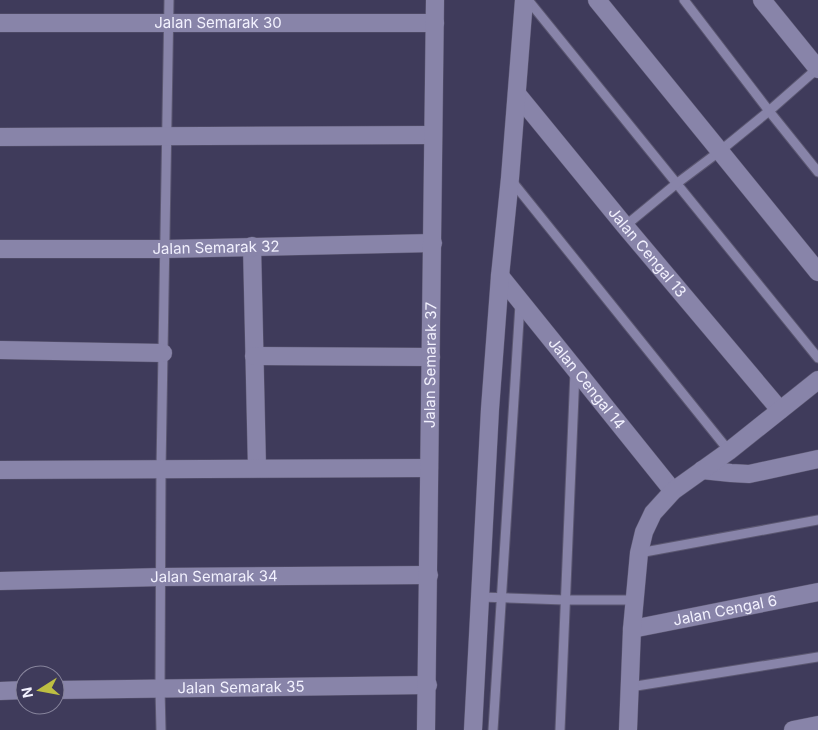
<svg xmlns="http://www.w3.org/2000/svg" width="818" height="730" font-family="Inter,sans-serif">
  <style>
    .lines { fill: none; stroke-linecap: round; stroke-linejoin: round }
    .lane-casing { stroke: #5b5771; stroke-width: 11 }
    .street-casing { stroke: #5b5771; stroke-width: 19 }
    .lane { stroke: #8884a9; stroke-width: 9 }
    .street { stroke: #8884a9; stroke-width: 18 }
    .labels { text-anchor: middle; stroke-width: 5; stroke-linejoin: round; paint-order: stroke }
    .street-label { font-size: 15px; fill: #f2f1fe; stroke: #3f3b5b }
  </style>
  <rect width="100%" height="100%" fill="#3f3b5b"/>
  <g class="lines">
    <g class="lane-casing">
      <g id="lane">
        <path d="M528 0 818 358"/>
        <path d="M684 0 769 111 818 172"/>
        <path d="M511 180 729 451"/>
        <path d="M625 226 676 184 720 151 769 111 818 68"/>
        <path d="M639 553 818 520"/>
        <path d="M480 597 565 600H635"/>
        <path d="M630 687 818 657"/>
        <path d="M161 730 160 689 161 469 169 0"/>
        <path d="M493 730 520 304"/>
        <path d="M560 730 575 371"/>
      </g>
    </g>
    <g class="street-casing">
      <g id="street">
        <path d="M597 0 818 272"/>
        <path d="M762 0 818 69"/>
        <path id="s1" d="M0 23H435"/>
        <path id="s2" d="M517 94 625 226 780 410"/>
        <path d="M0 137 433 135"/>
        <path d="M252 246 257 468"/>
        <path id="s3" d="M0 249H165L433 243"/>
        <path id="s4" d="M500 276 575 369 673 491"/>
        <path d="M0 350 163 353"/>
        <path d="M254 356 431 357"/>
        <path d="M0 470 429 468"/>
        <path d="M702 470 731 473 749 474 818 459"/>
        <path id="s5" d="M0 581 162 577 429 575"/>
        <path id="s6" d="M632 629 818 592"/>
        <path id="s7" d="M55 690 428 685"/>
        <path d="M0 691 25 690"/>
        <path id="s8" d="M426 730 435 0"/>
        <path d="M473 730 490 409 500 276 510 178 524 0"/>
        <path d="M628 730 632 629 639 553 644 532 653 513 673 491 729 451 818 380"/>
        <path d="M793 730 818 725"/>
      </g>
    </g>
    <use href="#lane" class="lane"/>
    <use href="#street" class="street"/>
  </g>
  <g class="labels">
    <g class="street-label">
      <text dy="5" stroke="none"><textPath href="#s1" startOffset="218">Jalan Semarak 30</textPath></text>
      <text dy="5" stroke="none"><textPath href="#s3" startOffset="216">Jalan Semarak 32</textPath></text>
      <text dy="5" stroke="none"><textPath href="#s2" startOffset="205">Jalan Cengal 13</textPath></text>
      <text dy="5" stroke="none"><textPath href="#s8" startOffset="365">Jalan Semarak 37</textPath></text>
      <text dy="5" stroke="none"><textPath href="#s4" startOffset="138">Jalan Cengal 14</textPath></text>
      <text dy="5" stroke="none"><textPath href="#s5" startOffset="214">Jalan Semarak 34</textPath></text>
      <text dy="5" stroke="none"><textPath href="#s6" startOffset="95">Jalan Cengal 6</textPath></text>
      <text dy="5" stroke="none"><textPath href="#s7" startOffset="186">Jalan Semarak 35</textPath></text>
    </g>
  </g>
  <g transform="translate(40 690) rotate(259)"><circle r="24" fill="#3f3b5b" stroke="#87849c"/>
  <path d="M0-4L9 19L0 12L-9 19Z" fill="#bebf42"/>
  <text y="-8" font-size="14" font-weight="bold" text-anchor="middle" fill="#f2f1fe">N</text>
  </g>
</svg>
